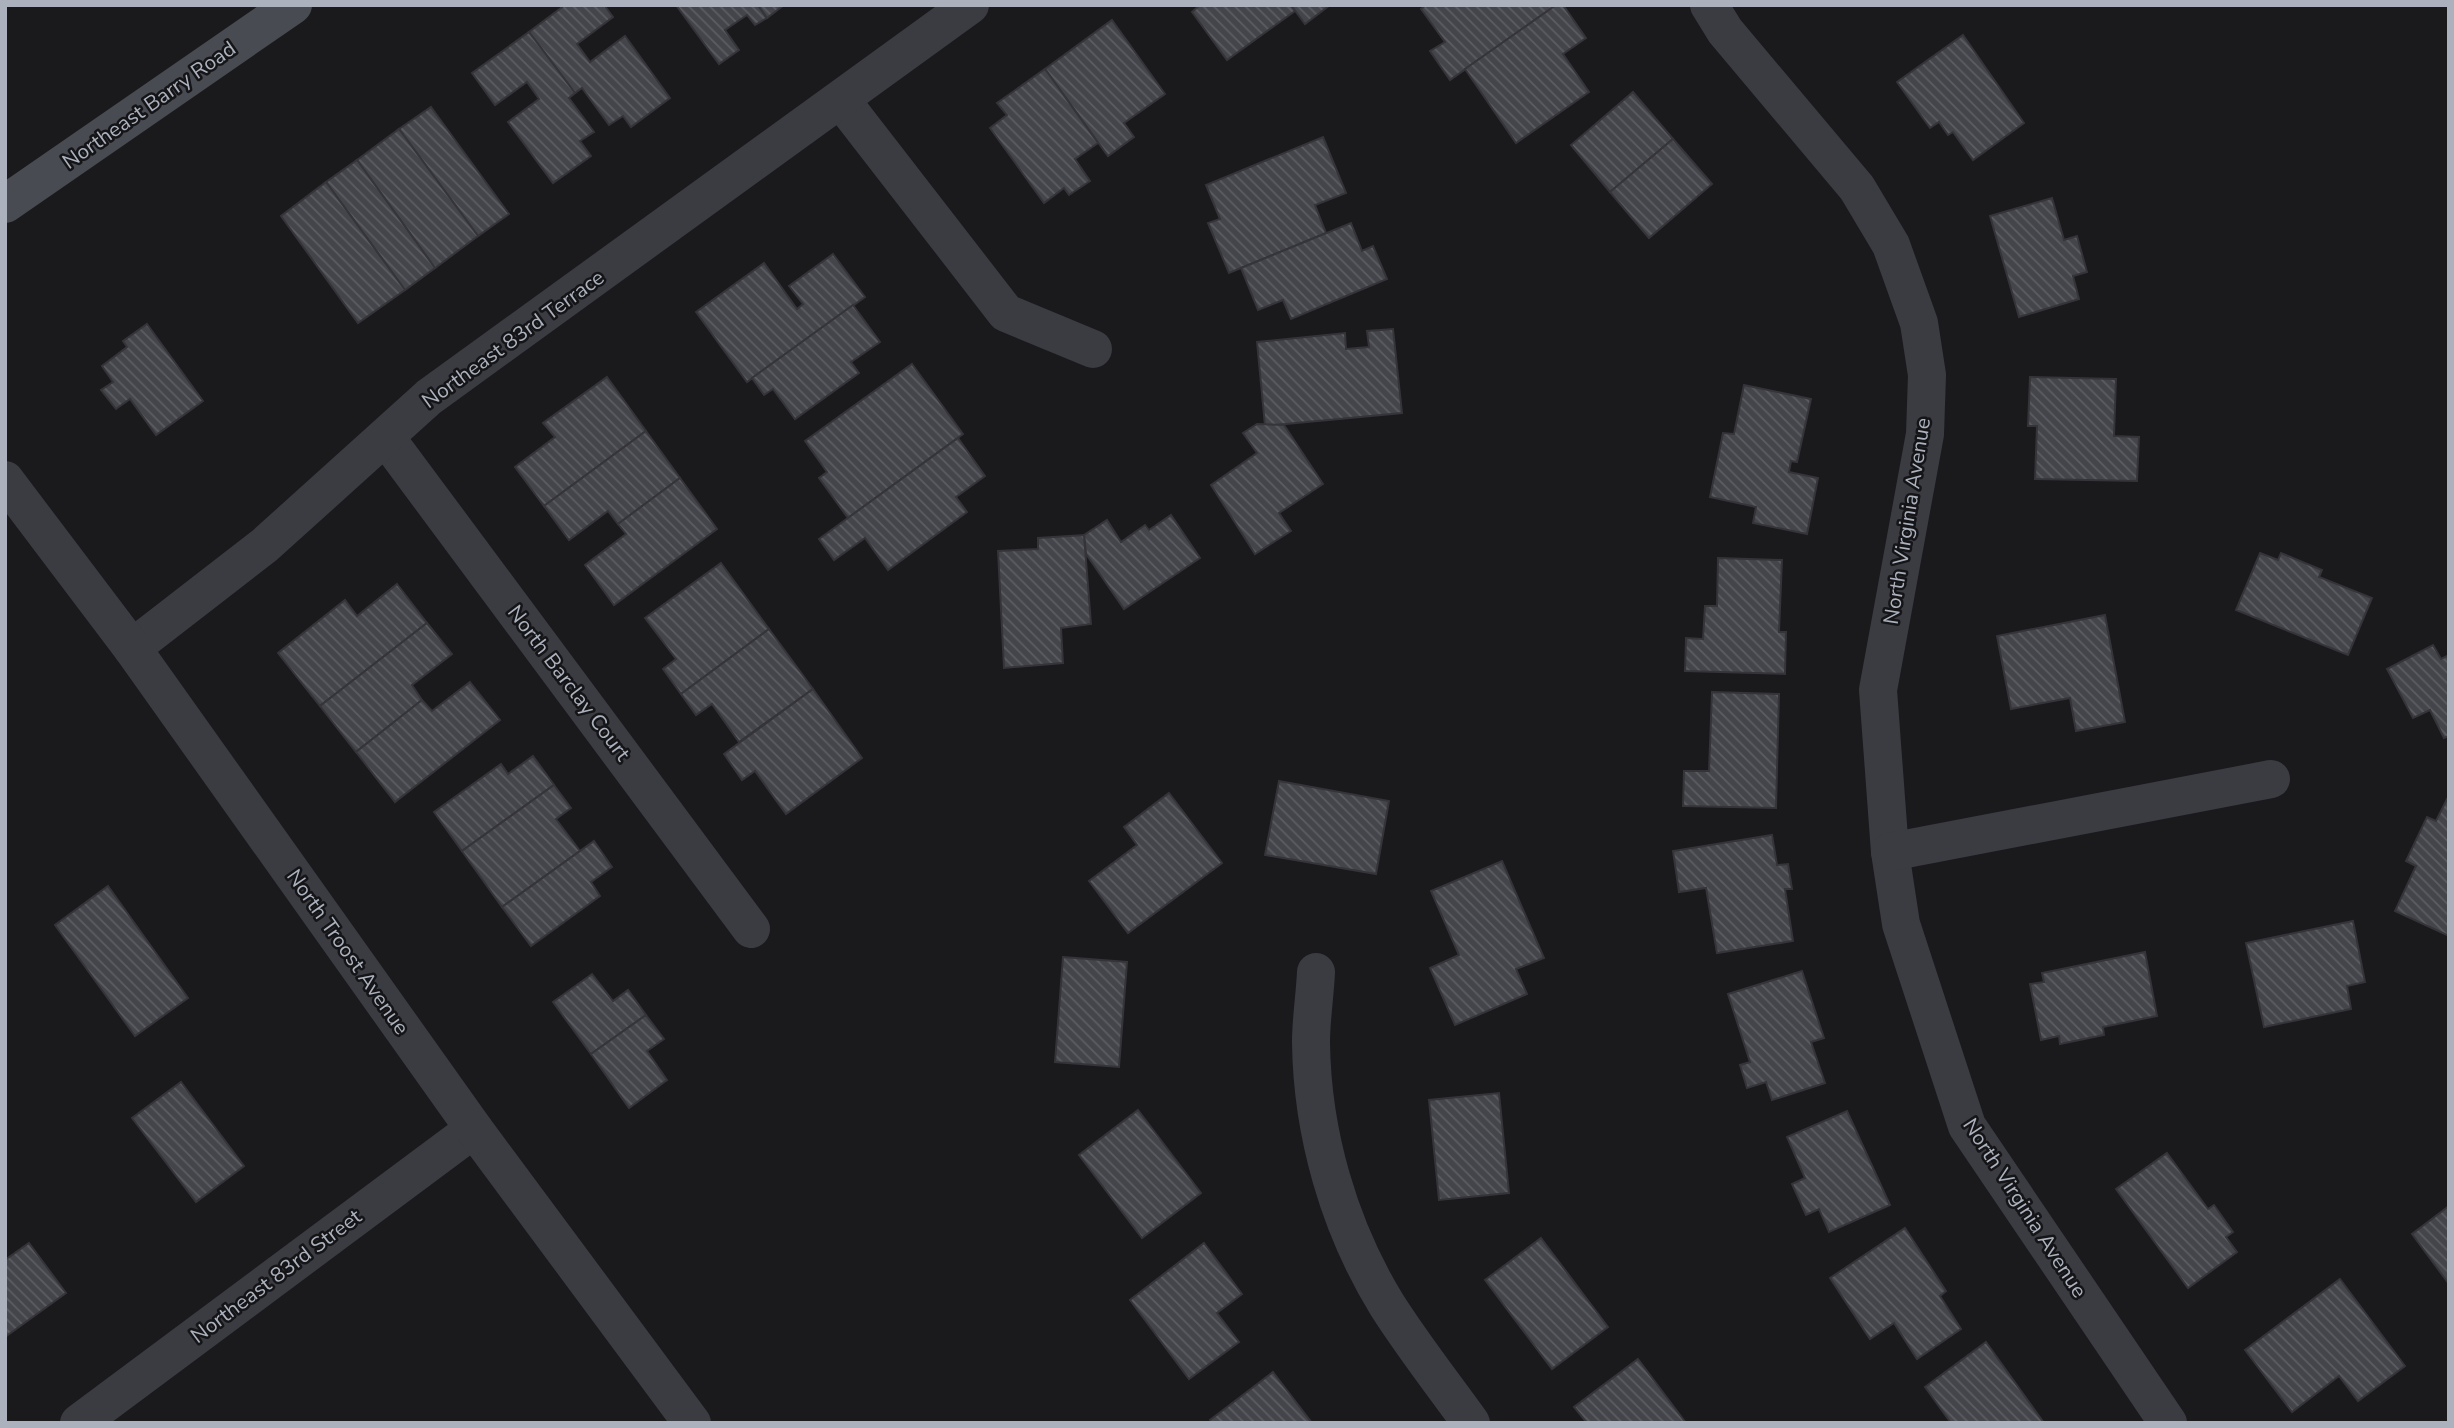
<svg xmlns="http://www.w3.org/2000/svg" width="2454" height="1428" font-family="'Nunito Sans',sans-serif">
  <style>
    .building { fill: url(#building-back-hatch); stroke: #343439; stroke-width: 2 }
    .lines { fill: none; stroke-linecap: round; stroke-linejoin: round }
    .minor { stroke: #3a3c42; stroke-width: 38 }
    .tertiary { stroke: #3a3c42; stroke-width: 38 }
    .secondary { stroke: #484b52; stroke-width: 38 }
    .labels { text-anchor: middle; stroke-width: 5; stroke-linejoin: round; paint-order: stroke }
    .street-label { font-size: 21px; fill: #abb2bd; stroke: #151518 }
  </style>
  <defs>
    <pattern id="building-back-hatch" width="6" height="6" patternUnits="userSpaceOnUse" patternTransform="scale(1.75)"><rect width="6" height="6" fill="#44454a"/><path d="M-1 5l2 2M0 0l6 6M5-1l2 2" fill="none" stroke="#5c5d62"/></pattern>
  </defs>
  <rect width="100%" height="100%" fill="#1a1a1d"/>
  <g class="building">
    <path d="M565 5H604L613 17 577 44 590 62 625 36 670 98 631 127 623 116 609 125 582 88 575 93 529 32Z"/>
    <path d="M676 5H758L767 18 755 25 747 15 725 30 739 50 719 64Z"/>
    <path d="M758 5H784L767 18Z"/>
    <path d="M1200 5H1291L1295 11 1227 60 1192 12Z"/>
    <path d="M1291 5H1330L1305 24Z"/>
    <path d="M1426 5H1556L1450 80 1430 51 1445 42 1421 9Z"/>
    <path d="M1556 5H1563L1586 38 1563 54 1589 92 1516 143 1465 69Z"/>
    <path d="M1112 20 1165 94 1124 123 1134 137 1108 156 1045 69Z"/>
    <path d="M529 32 575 93 569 98 594 132 580 141 591 156 553 183 508 122 539 99 527 82 495 105 472 73Z"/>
    <path d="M1963 35 2024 123 1973 160 1953 132 1948 135 1939 122 1930 128 1897 82Z"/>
    <path d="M1045 69 1098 143 1075 159 1090 181 1069 195 1064 188 1044 203 990 128 1007 115 997 103Z"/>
    <path d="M1633 92 1673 139 1610 192 1571 145Z"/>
    <path d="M431 107 509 214 478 236 399 129Z"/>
    <path d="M399 129 478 236 435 268 357 160Z"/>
    <path d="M1323 137 1346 193 1315 205 1326 233 1229 273 1208 223 1220 219 1206 185Z"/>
    <path d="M1673 139 1712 184 1649 238 1610 192Z"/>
    <path d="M357 160 435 268 405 290 326 182Z"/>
    <path d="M326 182 405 290 358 323 281 216Z"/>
    <path d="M2052 198 2064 240 2077 236 2087 272 2073 276 2079 299 2019 317 1990 216Z"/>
    <path d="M1351 223 1362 251 1373 246 1387 279 1291 319 1283 300 1258 310 1241 268Z"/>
    <path d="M833 254 865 297 747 382 696 312 764 263 797 309 803 304 789 286Z"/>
    <path d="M853 305 880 342 851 362 859 373 795 419 773 389 764 395 752 378Z"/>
    <path d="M147 324 203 401 156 435 130 399 116 409 101 390 113 382 102 366 127 347 123 341Z"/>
    <path d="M1393 329 1402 413 1265 426 1257 342 1345 333 1346 349 1369 347 1367 331Z"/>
    <path d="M912 364 963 434 848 518 819 478 827 472 805 441Z"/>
    <path d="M607 377 646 431 544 506 515 467 555 437 543 423Z"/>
    <path d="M2030 377 2116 379 2114 436 2139 437 2137 481 2035 479 2037 426H2028Z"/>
    <path d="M1744 385 1811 399 1797 462 1791 461 1789 472 1818 478 1807 534 1753 523 1756 507 1710 497 1723 433 1734 434Z"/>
    <path d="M1257 424 1284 425 1323 484 1279 513 1291 531 1255 554 1211 485 1257 453 1243 433Z"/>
    <path d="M646 431 680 478 618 524 608 511 569 540 544 506Z"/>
    <path d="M958 438 985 476 956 497 967 512 888 570 865 538 834 560 819 539Z"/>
    <path d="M680 478 717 529 614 605 585 565 626 534 618 524Z"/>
    <path d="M1171 515 1200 558 1124 609 1086 554 1084 535 1107 520 1121 542 1145 525 1149 530Z"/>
    <path d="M1084 535 1091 624 1061 628 1063 663 1004 668 998 551 1038 549V538Z"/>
    <path d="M2260 553 2278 560 2281 553 2322 570 2319 577 2372 598 2348 655 2236 610Z"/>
    <path d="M1718 558 1782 560 1779 632H1786L1785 674 1685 671 1686 638 1703 639 1705 606H1717Z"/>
    <path d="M721 563 769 629 681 694 663 669 676 659 645 618Z"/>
    <path d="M397 584 427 623 320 706 278 653 345 600 357 616Z"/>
    <path d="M2105 615 2125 722 2076 731 2070 698 2011 709 1997 636Z"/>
    <path d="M427 623 452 654 412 685 422 700 356 752 320 706Z"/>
    <path d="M769 629 813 689 739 742 712 704 696 715 681 694Z"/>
    <path d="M2433 645 2441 659 2449 655V736L2444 738 2430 710 2413 718 2387 669Z"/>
    <path d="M470 682 500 720 395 802 356 752 422 700 432 711Z"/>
    <path d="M813 689 862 758 786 814 755 771 742 780 724 754Z"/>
    <path d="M1712 692 1779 694 1776 808 1683 806 1684 771H1709Z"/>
    <path d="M533 756 554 785 462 851 434 812 501 764 508 774Z"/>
    <path d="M1279 781 1389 801 1376 874 1265 855Z"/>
    <path d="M554 785 571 808 556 819 580 851 502 907 462 851Z"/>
    <path d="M1169 793 1222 863 1128 933 1089 881 1137 845 1124 827Z"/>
    <path d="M2447 799 2449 800V936L2395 911 2416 866 2406 861 2427 817 2436 821Z"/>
    <path d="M1772 835 1777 865 1788 864 1792 889H1785L1793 941 1717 953 1706 888 1679 892 1673 851Z"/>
    <path d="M594 841 612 867 591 882 600 896 531 946 502 907Z"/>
    <path d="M1502 861 1544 958 1516 969 1527 994 1455 1025 1430 968 1459 955 1431 891Z"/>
    <path d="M108 886 188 998 135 1036 55 925Z"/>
    <path d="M2353 921 2365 982 2347 986 2351 1009 2264 1027 2246 943Z"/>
    <path d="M2145 952 2157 1016 2103 1027 2104 1035 2060 1044 2059 1036 2041 1040 2030 984 2044 982 2042 973Z"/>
    <path d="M1063 957 1127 962 1119 1067 1055 1062Z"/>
    <path d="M1802 971 1824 1038 1811 1042 1825 1083 1772 1100 1766 1082 1747 1088 1740 1065 1750 1062 1728 994Z"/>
    <path d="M592 974 613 1001 628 990 646 1015 591 1054 553 1002Z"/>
    <path d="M646 1015 664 1039 647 1051 667 1080 629 1108 591 1054Z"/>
    <path d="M181 1082 244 1166 196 1202 132 1118Z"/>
    <path d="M1499 1093 1509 1193 1439 1200 1429 1100Z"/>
    <path d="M1138 1110 1201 1193 1142 1238 1079 1155Z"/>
    <path d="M1847 1111 1890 1205 1829 1232 1819 1209 1806 1215 1792 1184 1805 1178 1787 1137Z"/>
    <path d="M2167 1153 2208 1209 2214 1205 2233 1232 2226 1237 2237 1252 2188 1288 2116 1189Z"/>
    <path d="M2449 1206V1284L2412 1234Z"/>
    <path d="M1905 1228 1946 1291 1940 1296 1961 1329 1917 1359 1894 1323 1870 1339 1830 1278Z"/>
    <path d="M1541 1238 1608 1327 1552 1369 1485 1280Z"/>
    <path d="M29 1243 66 1293 5 1337V1260Z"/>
    <path d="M1204 1243 1242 1294 1217 1313 1239 1342 1189 1379 1130 1300Z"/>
    <path d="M2340 1279 2405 1366 2358 1401 2339 1376 2292 1412 2245 1350Z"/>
    <path d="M1986 1342 2044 1423H1951L1925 1387Z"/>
    <path d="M1638 1359 1686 1423H1587L1574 1407Z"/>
    <path d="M1273 1372 1312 1423H1212L1210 1420Z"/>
  </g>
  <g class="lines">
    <g class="minor">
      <path d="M1709 5 1725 31 1857 188 1891 245 1919 323 1927 375 1925 434 1878 690 1890 852 1901 924 1967 1126 2168 1423"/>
      <path d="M841 100 1006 313 1093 349"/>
      <path d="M387 439 751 929"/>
      <path d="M132 648 265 545 429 397 970 5"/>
      <path d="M1890 852 2271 779"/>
      <path d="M1316 972C1315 995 1311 1019 1311 1042 1312 1133 1339 1227 1387 1305 1413 1346 1443 1384 1471 1423"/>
      <path d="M79 1423 474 1129"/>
    </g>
    <path class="tertiary" d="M5 480 132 648 474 1129 692 1423"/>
    <path class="secondary" d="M5 204 293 5"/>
  </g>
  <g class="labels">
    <g class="street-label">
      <text transform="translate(149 105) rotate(-35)" y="7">Northeast Barry Road</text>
      <text transform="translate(513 339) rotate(-36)" y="7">Northeast 83rd Terrace</text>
      <text transform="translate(1907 521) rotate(-81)" y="7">North Virginia Avenue</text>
      <text transform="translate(569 683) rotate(53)" y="7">North Barclay Court</text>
      <text transform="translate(348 952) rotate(55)" y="7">North Troost Avenue</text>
      <text transform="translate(2025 1208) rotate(57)" y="7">North Virginia Avenue</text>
      <text transform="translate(276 1276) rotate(-37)" y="7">Northeast 83rd Street</text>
    </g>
  </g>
  <rect width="2454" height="1428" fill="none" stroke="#abb2bd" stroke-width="14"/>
</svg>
